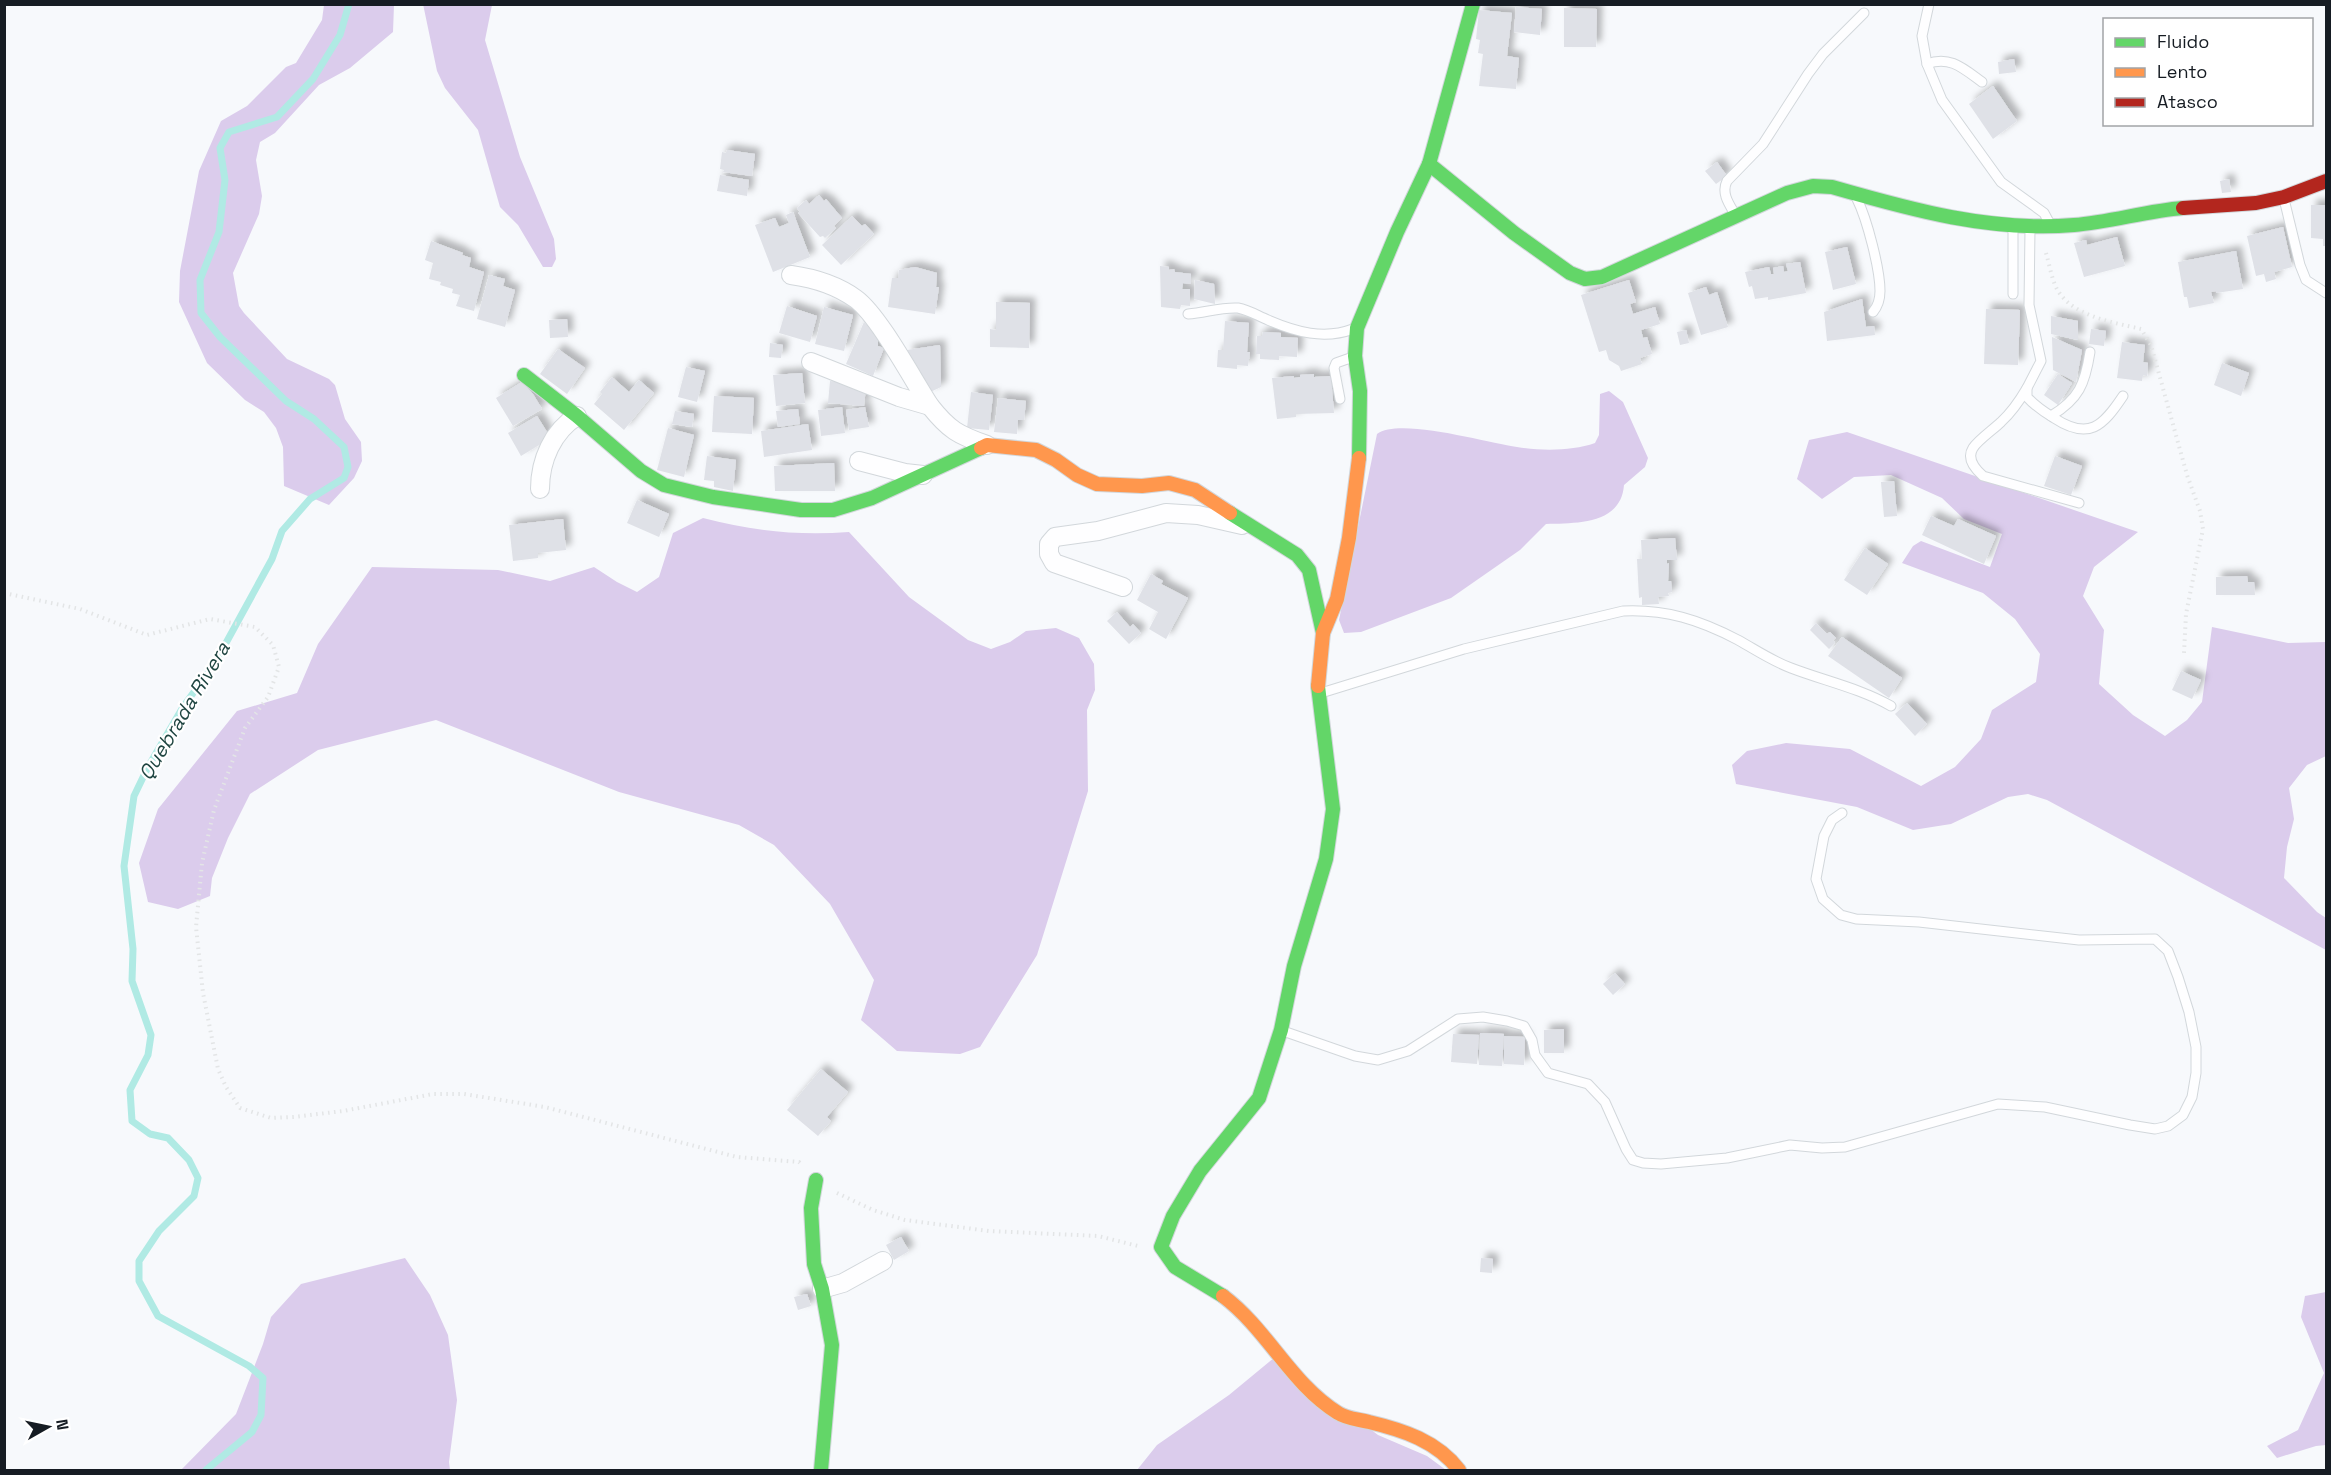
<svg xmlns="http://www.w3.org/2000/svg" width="2331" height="1475" font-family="'Space Grotesk',sans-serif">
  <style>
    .forest { fill: #dbccec }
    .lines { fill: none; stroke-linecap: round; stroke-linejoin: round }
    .stream { stroke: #b0eae4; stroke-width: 7 }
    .building { fill: #dfe1e7; filter: url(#shadow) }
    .lane-casing { stroke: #d2d7db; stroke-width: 11 }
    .street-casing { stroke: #d2d7db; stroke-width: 20 }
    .fast-casing { stroke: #d2d7db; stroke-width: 16 }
    .slow-casing { stroke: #d2d7db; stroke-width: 16 }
    .jam-casing { stroke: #d2d7db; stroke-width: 16 }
    .path { stroke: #e3e5e6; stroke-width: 4; stroke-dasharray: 1.5 4.5; stroke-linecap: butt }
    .lane { stroke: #fefeff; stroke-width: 9 }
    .street { stroke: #fefeff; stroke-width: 18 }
    .fast { stroke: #63d668; stroke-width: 14 }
    .slow { stroke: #ff974d; stroke-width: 14 }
    .jam { stroke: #b3261e; stroke-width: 14 }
    .labels { text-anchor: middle; stroke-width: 4.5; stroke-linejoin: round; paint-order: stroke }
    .water-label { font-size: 20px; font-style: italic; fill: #204642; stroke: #fff }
  </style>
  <defs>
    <filter id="shadow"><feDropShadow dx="5.5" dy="-5.5" stdDeviation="3" flood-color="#0004"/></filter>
  </defs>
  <rect width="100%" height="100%" fill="#f7f9fc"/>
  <g class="forest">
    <path d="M423 4 492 5 485 40 520 157 554 239 556 259 552 267H543L518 225 500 207 478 130 445 88 437 71Z"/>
    <path d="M324 5H394L393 32 350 68 319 85 275 133 260 142 256 160 262 196 259 214 233 273 239 306 244 313 287 359 329 379 335 385 345 419 361 442 362 461 354 478 329 505 284 486 283 447 276 428 264 412 245 400 207 363 179 302 180 271 199 171 221 121 247 106 286 67 296 63 322 20Z"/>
    <path d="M1609 391 1623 402 1648 458 1645 467 1624 485C1621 525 1576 523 1546 524L1520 550 1451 598 1361 632 1344 633 1339 620 1377 434C1400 417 1487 443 1517 447 1542 451 1572 451 1595 443L1599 435 1600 394Z"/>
    <path d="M1847 432 2138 532 2094 567 2083 596 2104 630 2099 684 2133 715 2165 736 2187 720 2202 702 2212 627 2288 643 2326 642V756L2307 765 2289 788 2294 819 2287 847 2284 878 2317 912 2326 918V950L2047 800 2028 794 2008 797 1951 824 1913 830 1857 807 1736 784 1732 765 1747 751 1786 743 1850 749 1921 786 1955 767 1981 739 1992 710 2036 682 2040 654 2015 619 1983 593 1902 563 1913 546 1921 541 1990 567 2002 534 1964 519 1942 498 1891 475 1854 477 1822 499 1797 479 1809 440Z"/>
    <path d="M703 518C752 531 799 536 849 532L909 597 968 640 991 649 1010 642 1026 631 1056 628 1079 638 1094 664 1095 690 1087 710 1088 791 1037 955 980 1047 960 1054 897 1051 861 1020 874 980 830 904 774 845 739 825 619 792 436 720 318 750 250 794 228 838 212 878 210 896 178 909 148 902 139 863 158 809 237 711 297 693 318 644 372 567 498 570 550 581 594 567 617 582 637 592 659 577 673 533Z"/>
    <path d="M405 1258 430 1295 448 1335 457 1400 449 1462 450 1470H181L236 1414 263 1344 271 1317 301 1284Z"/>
    <path d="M2326 1292V1445L2316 1446 2277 1458 2267 1446 2298 1430 2324 1373 2301 1317 2305 1296Z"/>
    <path d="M1275 1357 1378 1435 1427 1456 1446 1470H1137L1157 1445 1229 1395Z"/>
  </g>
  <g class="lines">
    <path class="stream" d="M206 1470 252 1432 261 1415 263 1378 249 1366 158 1316 139 1281V1261L159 1231 194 1196 198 1178 189 1160 168 1138 150 1134 132 1121 130 1090 148 1055 151 1035 132 981 133 949 124 866 134 796 148 767 183 707 215 663 272 559 282 531 310 499 344 478 348 467 344 447 314 419 286 401 220 337 201 313 200 280 219 232 225 180 220 148 229 132 277 117 313 79 340 35 349 4"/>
  </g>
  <g class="building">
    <path d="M1516 7 1542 9 1540 35 1514 32Z"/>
    <path d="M1564 8 1597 9 1596 47H1564Z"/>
    <path d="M1479 10 1512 13 1507 56 1519 58 1516 89 1479 86 1483 54 1478 53 1480 40 1476 39Z"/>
    <path d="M2014 59 2016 72 1999 74 1998 62Z"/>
    <path d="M1993 86 2017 121 1993 139 1969 104Z"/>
    <path d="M727 150 755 154 752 176 723 172 724 170 720 169 722 152 726 153Z"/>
    <path d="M1717 162 1727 176 1716 184 1705 171Z"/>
    <path d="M720 175 749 180 747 196 717 191Z"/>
    <path d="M2229 179 2231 192 2222 193 2220 181Z"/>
    <path d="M819 195 824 201 826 199 842 218 834 226 836 228 825 238 823 236 820 237 798 213 800 212 797 208 806 200 809 204Z"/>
    <path d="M2311 205H2326V246H2323V239L2311 238Z"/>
    <path d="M793 212 810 257 773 272 755 225 775 218 779 227 789 223 786 215Z"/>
    <path d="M852 216 862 226 865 224 874 234 841 265 822 245Z"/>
    <path d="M2283 227 2292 267 2274 272 2276 279 2266 282 2264 274 2256 276 2247 236Z"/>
    <path d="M2117 237 2125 266 2084 277 2074 243 2086 240 2087 245Z"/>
    <path d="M431 241 463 253 462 255 471 258 469 267 484 272 474 311 456 306 460 295 452 293 453 289 440 285 441 282 429 279 433 263 425 260Z"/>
    <path d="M1847 247 1856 284 1833 290 1825 252Z"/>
    <path d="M2236 251 2243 289 2216 293V291L2211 292 2214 303 2189 308 2187 297H2184L2178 262Z"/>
    <path d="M1800 262 1806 293 1768 300V297L1755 299 1752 286 1749 287 1745 272 1769 267 1771 274H1774L1773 268 1783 266 1784 272 1788 271 1786 264Z"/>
    <path d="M1160 266 1169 267V270L1174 269 1175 272 1191 274V284L1183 283 1182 289H1190V306L1181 305 1180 309 1161 307Z"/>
    <path d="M915 267 937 273 936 287H939L935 314 888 307 892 278H898L899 270Z"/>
    <path d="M489 275 505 279 503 286 515 290 505 327 477 319Z"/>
    <path d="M1195 280 1214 284 1215 304 1194 299Z"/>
    <path d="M1629 280 1636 302 1630 304 1633 314 1655 307 1660 324 1641 330 1643 338 1647 337 1652 354 1640 358 1642 364 1621 371 1619 366 1609 360 1606 350 1599 352 1581 295Z"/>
    <path d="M1706 287 1709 295 1717 292 1728 327 1701 335 1688 293Z"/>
    <path d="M1862 299 1866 327 1874 326 1875 335 1827 341 1824 312Z"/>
    <path d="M996 302 1030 303 1029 348 990 347V329L996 330Z"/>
    <path d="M787 306 817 316 810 342 779 333Z"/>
    <path d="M824 307 853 315 844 351 815 344Z"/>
    <path d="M1986 309 2020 310 2018 365 1984 364Z"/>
    <path d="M2051 316 2078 321V340L2051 334Z"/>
    <path d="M567 319 568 337 550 338 549 320Z"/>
    <path d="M1225 321 1249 323 1247 352H1250L1248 366 1237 365V369L1217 367 1218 350H1223Z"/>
    <path d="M864 322 878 336V346L884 348 873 376 846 364Z"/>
    <path d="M2091 329 2106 331 2104 346 2089 344Z"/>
    <path d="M1686 330 1689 343 1680 345 1677 332Z"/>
    <path d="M1263 332 1281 333V337L1298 338 1297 357 1279 356V360L1260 359V354H1256L1257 336H1262Z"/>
    <path d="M2052 337 2082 350 2076 382 2053 370Z"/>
    <path d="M2122 342 2145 345 2143 362 2148 363 2147 376 2143 375 2142 381 2117 378Z"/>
    <path d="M770 343 783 345 781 358 769 357Z"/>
    <path d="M940 345 941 387 928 393 910 361 907 350Z"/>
    <path d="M558 349 585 368 567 394 540 374Z"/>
    <path d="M2222 363 2249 373 2241 396 2214 385Z"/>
    <path d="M686 367 705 371 697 402 678 397Z"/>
    <path d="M802 373 805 403 776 406 773 375Z"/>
    <path d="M1314 374V377L1331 376 1334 413 1296 414V417L1277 419 1272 378 1294 376V378L1300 377V375Z"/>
    <path d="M2058 374 2072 383 2058 405 2044 395Z"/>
    <path d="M612 377 629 392 639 380 654 393 624 430 594 404 602 394 600 392Z"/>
    <path d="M830 381 857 384 866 387 864 406 828 403Z"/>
    <path d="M522 382 533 394 542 409 513 426 496 398Z"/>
    <path d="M971 392 993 395 989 430 967 428Z"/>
    <path d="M714 396 754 398 752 434 712 432Z"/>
    <path d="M998 398 1026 401 1024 420H1018L1017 434 994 432Z"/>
    <path d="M842 407 845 433 821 436 818 410Z"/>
    <path d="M865 407 869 427 849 430 846 410Z"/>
    <path d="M798 409 800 424 778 427 776 411Z"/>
    <path d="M675 411 694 414 692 427 672 424Z"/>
    <path d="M537 416 547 432 544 442 521 456 508 433Z"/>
    <path d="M808 424 812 450 764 457 761 431Z"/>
    <path d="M668 428 694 435 684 477 657 470Z"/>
    <path d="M707 456 736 460 733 491 714 487V481L704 480Z"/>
    <path d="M2055 456 2082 466 2071 495 2044 486Z"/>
    <path d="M834 463 835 491H775L774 466Z"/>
    <path d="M1894 481 1897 516 1884 517 1881 482Z"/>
    <path d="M637 500 669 514 659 537 627 523Z"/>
    <path d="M1931 516 1954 526 1958 519 1996 536 1984 564 1922 535Z"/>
    <path d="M563 519 566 550 538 553V558L513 561 509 525Z"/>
    <path d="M1675 538 1677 560H1667V564L1669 563 1668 581H1671L1672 592 1668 593 1669 596 1658 597 1659 604 1642 605V597L1639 598 1637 559H1642L1641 540Z"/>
    <path d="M1865 548 1888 564 1867 595 1844 580Z"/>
    <path d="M1151 574 1163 581 1161 584 1188 598 1166 639 1149 629 1158 612 1137 600Z"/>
    <path d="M2247 576 2248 582H2254L2255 595H2216V577Z"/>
    <path d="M1117 612 1130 627 1133 624 1141 633 1129 644 1107 621Z"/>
    <path d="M1816 623 1827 634 1830 632 1836 638 1833 640 1835 643 1829 649 1810 630Z"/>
    <path d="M1842 637 1902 678 1889 698 1828 656Z"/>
    <path d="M2181 671 2201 680 2192 699 2172 690Z"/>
    <path d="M1907 703 1927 724 1915 736 1895 714Z"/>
    <path d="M1615 973 1625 984 1613 995 1603 984Z"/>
    <path d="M1564 1029V1053H1544V1030Z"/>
    <path d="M1480 1033 1504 1034 1502 1066 1479 1065Z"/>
    <path d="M1453 1034 1479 1035 1477 1064 1451 1062Z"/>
    <path d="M1504 1036 1525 1037 1524 1065 1504 1064Z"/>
    <path d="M821 1069 848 1092 827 1117 831 1121 818 1136 787 1110Z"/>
    <path d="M901 1237 909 1251 894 1260 886 1245Z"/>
    <path d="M1481 1258 1493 1259 1492 1273 1480 1272Z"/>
    <path d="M807 1294 811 1306 798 1310 794 1297Z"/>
  </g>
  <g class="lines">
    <g class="lane-casing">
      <g id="lane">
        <path d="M1929 4 1922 36 1927 64 1942 100 2001 182 2044 213 2050 224"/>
        <path d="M1927 64C1950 55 1964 69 1982 82"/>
        <path d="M1857 199C1867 219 1880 269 1880 291 1880 300 1878 306 1873 312"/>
        <path d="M2284 199 2300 265 2306 280 2326 293"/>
        <path d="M1735 214C1729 204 1721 193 1727 181L1763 144 1808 74 1823 54 1864 13"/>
        <path d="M2013 228V294"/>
        <path d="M2030 229 2029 305 2041 361 2027 388V397C2035 406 2044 412 2054 418 2089 441 2103 426 2123 396"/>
        <path d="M1188 314C1205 313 1220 307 1238 308 1249 310 1258 316 1268 320 1296 332 1324 340 1353 329"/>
        <path d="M2027 388C2020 400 2012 412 2001 422 1994 429 1978 440 1973 448 1966 459 1975 469 1983 476L2079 503"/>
        <path d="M1340 399 1334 368 1336 363 1353 357"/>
        <path d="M2051 416C2079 399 2085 384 2090 352"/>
        <path d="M1321 693 1464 649 1623 611C1666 609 1700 620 1738 640 1756 650 1772 661 1791 668 1825 681 1859 688 1891 706"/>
        <path d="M1283 1031 1355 1056 1378 1060 1408 1051 1458 1019 1483 1017 1507 1021 1524 1026 1532 1040 1535 1055 1548 1073 1588 1084 1605 1102 1626 1149 1633 1160 1643 1163 1661 1164 1727 1158 1790 1145 1822 1148 1845 1147 1998 1104 2045 1107 2130 1125 2155 1129 2168 1126 2183 1115 2192 1097 2196 1073V1047L2189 1012 2178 977 2168 951 2155 939 2079 940 1919 922 1856 919 1841 915 1823 899 1816 879 1824 836 1832 820 1842 813"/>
      </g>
    </g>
    <g class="street-casing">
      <g id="street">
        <path d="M791 275C813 278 838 286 856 299 879 316 913 380 930 406 949 430 958 435 987 445"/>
        <path d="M811 362 899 397 930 406"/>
        <path d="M859 461 905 473 923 475"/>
        <path d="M540 489C540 460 553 431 577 416"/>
        <path d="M1123 587 1054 563 1049 554V544L1055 537 1098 531 1166 513 1198 515 1242 525"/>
        <path d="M822 1289 843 1283 883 1261"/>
      </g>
    </g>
    <g class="fast-casing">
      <g id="fast">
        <path d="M1429 164 1514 233 1570 273 1585 279 1602 277 1787 193 1813 186 1832 187C1912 210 1991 232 2074 225 2111 222 2146 211 2183 208"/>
        <path d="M524 375 577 416 641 471 664 485 713 497 801 510H833L872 498 981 448"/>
        <path d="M1359 458 1360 391 1355 356 1357 328 1397 232 1429 164 1473 4"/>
        <path d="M1230 513 1297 555 1309 570 1323 633"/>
        <path d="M816 1180 811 1208 814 1264 822 1289 832 1345 821 1470"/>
        <path d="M1223 1296 1175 1267 1161 1247 1173 1216 1200 1171 1259 1098 1281 1030 1294 966 1326 859 1333 809 1318 686"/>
      </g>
    </g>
    <g class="slow-casing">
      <g id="slow">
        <path d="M981 448 987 445 1036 450 1056 460 1077 475 1097 484 1142 486 1169 483 1195 490 1230 513"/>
        <path d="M1318 686 1323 633 1337 599 1349 538 1359 458"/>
        <path d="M1223 1296C1268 1330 1291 1384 1338 1413 1347 1419 1358 1419 1369 1422 1403 1430 1437 1441 1459 1470"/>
      </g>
    </g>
    <g class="jam-casing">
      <path id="jam" d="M2183 208 2256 203 2284 197 2326 181"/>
    </g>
    <g class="path">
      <path d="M2046 253C2049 263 2051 275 2055 285 2068 316 2112 322 2141 329L2151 345 2187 475 2200 511 2203 529 2186 614 2184 653"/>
      <path d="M4 593 80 609 147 635 210 619 255 627 273 645 279 667 268 697 245 728 214 810 202 863 196 927 203 993 218 1069 226 1087 240 1108 271 1118 294 1117 343 1111 433 1094H464L545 1107 737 1157 799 1162 801 1164"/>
      <path d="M837 1193 873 1210 905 1220 989 1231 1098 1236 1138 1246"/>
    </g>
    <use href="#lane" class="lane"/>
    <use href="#street" class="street"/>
    <use href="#fast" class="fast"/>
    <use href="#slow" class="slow"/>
    <use href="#jam" class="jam"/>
  </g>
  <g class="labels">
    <g class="water-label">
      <text transform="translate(184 711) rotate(-59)" y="7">Quebrada Rivera</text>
    </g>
  </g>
  <rect width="2331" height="1475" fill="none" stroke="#161c23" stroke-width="12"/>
  <rect x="2103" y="18" width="210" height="108" fill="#ffffff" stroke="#a2a4a7" stroke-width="1.5"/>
  <rect x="2115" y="38" width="30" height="9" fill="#63d668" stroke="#a2a4a7" stroke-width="1.5"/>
  <text x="2157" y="48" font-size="18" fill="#161c23">Fluido</text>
  <rect x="2115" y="68" width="30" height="9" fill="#ff974d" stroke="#a2a4a7" stroke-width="1.5"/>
  <text x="2157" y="78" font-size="18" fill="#161c23">Lento</text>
  <rect x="2115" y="98" width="30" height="9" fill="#b3261e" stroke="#a2a4a7" stroke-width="1.5"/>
  <text x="2157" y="108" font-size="18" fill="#161c23">Atasco</text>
  <g transform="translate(48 1427) rotate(81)" stroke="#ffffff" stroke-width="4.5" paint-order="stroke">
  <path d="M0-4.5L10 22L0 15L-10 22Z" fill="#161c23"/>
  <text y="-9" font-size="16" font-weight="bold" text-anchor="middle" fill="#161c23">N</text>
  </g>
</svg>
